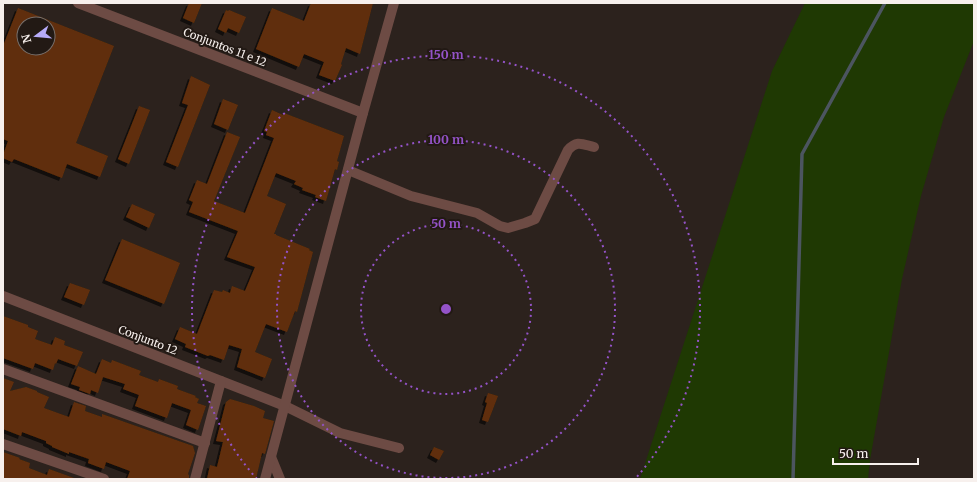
<svg xmlns="http://www.w3.org/2000/svg" width="977" height="482" font-family="Merriweather,serif">
<style>
.green{fill:#1f3903}
.lines{fill:none;stroke-linecap:round;stroke-linejoin:round}
.stream{stroke:#4c5560;stroke-width:3.5}
.building{fill:#612f09;fill-rule:evenodd;filter:url(#shadow)}
.street{stroke:#6d4b44;stroke-width:10}
.ring{fill:none;stroke:#9453c8;stroke-width:2;stroke-dasharray:2 4}
.labels{text-anchor:middle;stroke-width:4;stroke-linejoin:round;paint-order:stroke}
.street-label{font-size:11px;fill:#f7f0ed;stroke:#221914}
.centre{fill:#9453c8;stroke:#221914;stroke-width:2}
.ring-label{font-size:12px;text-anchor:middle;font-weight:bold;fill:#9453c8;stroke:#221914;stroke-width:4;stroke-linejoin:round;paint-order:stroke}
</style>
<defs>
<filter id="shadow"><feDropShadow dx="-3" dy="3" stdDeviation="0" flood-color="#0009"/></filter>
</defs>
<rect width="100%" height="100%" fill="#2c221d"/>
<polygon class="green" points="805,3 974,3 974,41 944,117 921,196 902,279 870,460 868,479 640,479 772,71"/>
<g class="lines">
<polyline class="stream" points="793,479 802,154 885,3"/>
</g>
<g class="building">
<polygon points="189,3 202,3 194,23 183,18"/>
<polygon points="311,3 373,3 360,54 346,48 341,64 342,65 335,81 319,75 324,62 304,54 299,67 256,49 272,8 304,21"/>
<path d="M18,8L114,46L76,143L108,156L100,177L67,164L62,178L14,159L12,162L3,158V155L8,141L3,139V46ZM24,24H48V48H24Z"/>
<polygon points="226,10 228,11 229,10 246,17 239,33 228,28 226,33 218,29"/>
<polygon points="191,76 210,85 178,167 166,162 188,105 182,103"/>
<polygon points="223,99 238,105 228,130 214,124"/>
<polygon points="139,106 150,110 129,164 118,159"/>
<polygon points="272,110 283,115 284,113 344,136 337,161 339,162 337,170 335,169 326,201 315,197 316,195 302,190 303,188 294,184 296,181 276,173 267,196 286,204 274,234 276,234 276,235 310,249 309,250 313,252 297,312 295,311 287,332 266,324 255,352 272,359 265,378 237,367 242,349 229,345 224,360 210,355 208,356 185,347 186,344 175,339 180,327 197,334 214,290 222,292 223,290 230,293 232,286 245,291 255,267 227,257 238,231 189,212 193,202 189,200 197,180 207,184 227,132 240,137 214,201 245,213 274,138 266,135 267,132 264,131"/>
<polygon points="132,204 155,214 149,228 126,217"/>
<polygon points="122,239 180,263 164,304 105,280"/>
<polygon points="70,283 90,290 84,305 64,297"/>
<polygon points="3,316 28,325 28,327 38,331 35,339 52,345 55,337 65,341 64,345 83,352 77,366 58,359 56,364 55,363 53,370 35,363 33,369 3,358"/>
<polygon points="102,359 111,363 112,360 141,371 139,375 158,382 159,379 178,386 177,389 196,396 195,397 199,399 197,403 206,406 198,430 186,425 191,410 172,403 167,418 135,406 139,395 123,389 125,384 103,377 98,393 91,390 90,394 79,390 80,387 71,384 78,366 96,374"/>
<polygon points="3,378 14,382 10,391 26,387 37,391 37,392 49,397 44,408 69,417 74,402 86,406 85,411 102,417 102,414 193,446 195,453 188,474 189,475 189,479 127,479 130,471 106,462 104,469 88,463 89,459 69,452 69,454 57,449 52,447 52,446 46,443 46,441 22,432 21,436 3,429"/>
<polygon points="488,393 498,396 488,422 482,420 487,403 485,402"/>
<polygon points="230,399 254,406 265,411 263,418 274,421 265,454 262,453 256,479 207,479 210,465 217,467 223,442 216,441 226,402"/>
<polygon points="434,447 444,451 439,460 430,455"/>
<polygon points="3,452 20,458 19,459 30,463 29,468 47,475 49,469 74,478 74,479 3,479"/>
</g>
<g class="lines">
<g class="street">
<polyline points="78,3 363,113"/>
<path d="M348,170L411,196L477,213L500,226L508,228L525,223L535,219L568,150C577,140 582,144 594,147"/>
<polyline points="3,296 285,406 340,433 399,448"/>
<polyline points="3,369 205,443"/>
<polyline points="3,444 104,479"/>
<polyline points="271,457 280,479"/>
<polyline points="195,479 221,381"/>
<polyline points="265,479 363,113 394,3"/>
</g>
</g>
<g class="ring">
<circle cx="446" cy="309" r="85"/>
<circle cx="446" cy="309" r="169"/>
<path d="M257 479A254 254 0 1 1 635 479"/>
</g>
<g class="labels">
<g class="street-label">
<text transform="translate(225 47) rotate(21)" y="4">Conjuntos 11 e 12</text>
<text transform="translate(148 340) rotate(21)" y="4">Conjunto 12</text>
</g>
</g>
<circle cx="446" cy="309" r="6" class="centre"/>
<g class="ring-label">
<text x="446" y="59">150 m</text>
<text x="446" y="144">100 m</text>
<text x="446" y="228">50 m</text>
</g>
<rect width="977" height="482" fill="none" stroke="#f7f0ed" stroke-width="8"/>
<g transform="translate(36 36) rotate(254)"><circle r="19" fill="#221914" stroke="#776f6b"/>
<path d="M0-3L7 15L0 10L-7 15Z" fill="#b7abf8"/>
<text y="-6" font-size="11" font-weight="bold" text-anchor="middle" fill="#f7f0ed">N</text>
</g>
<path d="M833 458v6h85v-6" fill="none" stroke="#f7f0ed" stroke-width="2"/>
<text x="839" y="458" font-size="12" fill="#f7f0ed" stroke="#221914" stroke-width="3" paint-order="stroke">50 m</text>
</svg>
